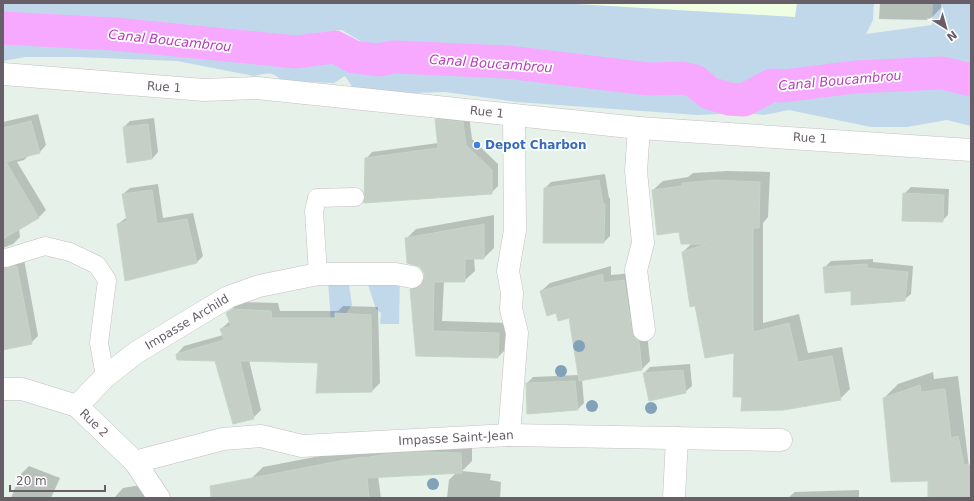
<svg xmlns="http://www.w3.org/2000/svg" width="974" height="501" font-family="'DejaVu Sans',sans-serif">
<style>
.medical{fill:#effee3}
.green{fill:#c1d8ea}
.shadow{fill:#0003}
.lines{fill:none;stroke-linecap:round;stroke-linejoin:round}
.canal{stroke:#f6a9ff;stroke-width:33}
.building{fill:#c5cfc6;stroke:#c4d7c7}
.lane-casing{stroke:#c6bec5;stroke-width:19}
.street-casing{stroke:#c6bec5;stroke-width:23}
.lane{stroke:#fff;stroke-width:18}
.street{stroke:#fff;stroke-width:22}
.tree{fill:#82a2ba}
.shop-dot{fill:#3f7fe0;stroke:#fff;stroke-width:1.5}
.labels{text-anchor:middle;stroke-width:3.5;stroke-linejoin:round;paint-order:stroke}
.street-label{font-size:12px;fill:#685e68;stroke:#fff}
.shop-label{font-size:12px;font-weight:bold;fill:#366cbe;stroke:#fff;text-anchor:start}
.water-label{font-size:13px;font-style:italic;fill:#b83bbb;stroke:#fff}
</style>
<rect width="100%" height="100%" fill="#e6f1e9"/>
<polygon class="medical" points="559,3 797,3 796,17"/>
<g class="green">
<polygon points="3,3 559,3 795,17 797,3 874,3 873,20 866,34 932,25 933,3 971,3 971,77 940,69 758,80 741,88 719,86 696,74 654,66 584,65 452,51 419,52 362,42 342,30 322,32 283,43 220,36 3,17"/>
<path d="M53,35L191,47L228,54L313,58L334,54L381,67L424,64L513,71L554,75L598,86L690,87L705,97L717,103L732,105H743L757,100L772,92H786L864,81L939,78L971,87V126L947,120L907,127H871L789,110L764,115L746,113L697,115L517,102L445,92L413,93L353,88L345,76L334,83L282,81C272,71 268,73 254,76L177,61L76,57H26L3,61V40L31,41Z"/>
<polygon points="400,276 399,324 380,324 381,313 376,309 367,282"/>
<polygon points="328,282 349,284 352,305 343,318 331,322"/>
</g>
<g class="shadow">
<polygon points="880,3 941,3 941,8 929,20 879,19"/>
<polygon points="442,113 469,116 472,139 498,164 498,186 491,193 366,159 372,152 438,143 436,120"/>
<polygon points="38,114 46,145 39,153 29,155 24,160 17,162 46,210 39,217 19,228 20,237 13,244 3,248 3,122"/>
<polygon points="154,118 158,152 152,159 124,127 130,121"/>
<polygon points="727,171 770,172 768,217 763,223 763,323 799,314 808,353 842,347 850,389 840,399 735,351 696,305 683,252 692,243 680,231 653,190 663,181 688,177 693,173"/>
<polygon points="605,174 609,198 610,198 610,236 604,242 545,188 551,182"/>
<polygon points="158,184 163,218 193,213 203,256 197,262 126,280 118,224 127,217 123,194 130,188"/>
<polygon points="911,187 949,189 948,215 942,221 904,194"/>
<polygon points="494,215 494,248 484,258 474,258 475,271 464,281 444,281 442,321 509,323 508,347 498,357 417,355 411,290 421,279 425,279 425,273 406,239 416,229"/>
<polygon points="3,250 24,259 38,336 31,343 3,349"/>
<polygon points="873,259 873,262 913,266 911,294 904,300 852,290 824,268 831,261"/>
<polygon points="611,266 611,275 632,273 647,333 650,361 642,369 582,379 584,403 578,409 527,383 533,377 579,375 570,316 556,312 541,291 550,283"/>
<polygon points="240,302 278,303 280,311 338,311 343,306 378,307 380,383 372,391 317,392 319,362 249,360 261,410 253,418 216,360 177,354 184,346 223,335 221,329 230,321 227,313"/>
<polygon points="690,364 692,386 685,392 644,373 650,367"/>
<polygon points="933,372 934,379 958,376 971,484 971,498 929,498 929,480 884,398 898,384"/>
<polygon points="472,442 472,461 462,471 491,474 490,480 501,482 500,498 447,498 449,480 457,472 378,476 381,498 262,498 252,478 263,467 356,449"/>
<polygon points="29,466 60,478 51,498 11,498 21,474"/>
<polygon points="147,484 156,498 114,498 123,488"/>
<polygon points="859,490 859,498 788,498 795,492"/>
</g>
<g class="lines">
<polyline class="canal" points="3,28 114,34 296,52 335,47 354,57 378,60 394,57 507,62 648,79 682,78 695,81 709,93 729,99 744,100 772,85 783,86 855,77 942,73 971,80"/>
</g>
<g class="building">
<polygon points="435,119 463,122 466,145 492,170 492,194 364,203 365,158 438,148"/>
<polygon points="31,121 40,153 6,162 39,218 3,239 3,128"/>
<polygon points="148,124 152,159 127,163 123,127"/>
<polygon points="599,180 603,204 605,204 604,243 543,243 544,188"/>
<polygon points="716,180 760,182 759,228 753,228 753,332 789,323 798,362 832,356 841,400 784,410 741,411 742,397 733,397 734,353 705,358 695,306 690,307 682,252 706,244 681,244 679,232 657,235 652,190 682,186 682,183"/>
<polygon points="152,190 157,224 187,219 197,263 125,281 117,224 127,221 122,194"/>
<polygon points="903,193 944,195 943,222 902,221"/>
<polygon points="484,224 484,259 465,259 465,282 434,282 433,331 499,333 498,358 416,356 410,289 416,289 421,285 424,280 424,273 420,267 407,263 405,238"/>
<polygon points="867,264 867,268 908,272 905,301 851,305 851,291 825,293 823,267"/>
<polygon points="17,266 32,344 3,350 3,268"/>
<polygon points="603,274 603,283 624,280 632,332 634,337 639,341 642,370 579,381 569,318 558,321 556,313 547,316 540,291"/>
<polygon points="232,309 271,311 272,318 335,318 335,313 371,315 372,392 316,393 318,363 240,361 254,419 233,424 215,361 177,360 176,354 224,340 220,329 231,326 226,313"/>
<polygon points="683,370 686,393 649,401 643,373"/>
<polygon points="575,381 578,410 527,414 526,383"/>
<polygon points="920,385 921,392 945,389 951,438 958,436 964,465 971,465 971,498 928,498 928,481 891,482 883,398"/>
<polygon points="420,452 461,453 462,473 367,478 369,498 211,498 210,486 345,460 364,457 364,458 386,454"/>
</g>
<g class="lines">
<defs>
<g id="lane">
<polyline points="6,258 45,246 70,252 97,265 107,280 99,343 105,377"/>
<polyline points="318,274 314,211 317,198 355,197"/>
</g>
<g id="street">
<polyline points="3,74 204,90 257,88 639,128 971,150"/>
<polyline points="639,128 636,171 643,243 636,270 644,330"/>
<polyline points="3,389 22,389 77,406 135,462 159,498"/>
<polyline points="77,406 105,377 137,352 228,297 259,286 318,274 396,274 412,277"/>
<polyline points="509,435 517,333 511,309 512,293 508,271 515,230 514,115"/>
<polyline points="135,462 223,439 261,436 302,446 509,435 781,440"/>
<polyline points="674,498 677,438"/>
</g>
</defs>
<use href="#lane" class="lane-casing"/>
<use href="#street" class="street-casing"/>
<use href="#lane" class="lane"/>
<use href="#street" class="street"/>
</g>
<g class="tree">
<circle cx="579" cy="346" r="6"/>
<circle cx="561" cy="371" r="6"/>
<circle cx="592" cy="406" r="6"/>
<circle cx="651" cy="408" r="6"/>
<circle cx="433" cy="484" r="6"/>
</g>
<circle class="shop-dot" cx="477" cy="145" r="4"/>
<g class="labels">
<g class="street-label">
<text transform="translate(164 87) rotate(4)" y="4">Rue 1</text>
<text transform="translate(487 112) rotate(6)" y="4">Rue 1</text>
<text transform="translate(810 138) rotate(3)" y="4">Rue 1</text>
<text transform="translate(187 322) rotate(-31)" y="4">Impasse Archild</text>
<text transform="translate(94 423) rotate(44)" y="4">Rue 2</text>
<text transform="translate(456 438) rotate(-3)" y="4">Impasse Saint-Jean</text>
</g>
<g class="shop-label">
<text x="485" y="149">Depot Charbon</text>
</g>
<g class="water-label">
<text transform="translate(170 40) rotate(6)" y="5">Canal Boucambrou</text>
<text transform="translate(491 63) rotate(4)" y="5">Canal Boucambrou</text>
<text transform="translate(840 80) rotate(-5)" y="5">Canal Boucambrou</text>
</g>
</g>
<rect width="974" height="501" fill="none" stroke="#685e68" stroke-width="8"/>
<g transform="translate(946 28) rotate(143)" stroke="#ffffff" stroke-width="3" paint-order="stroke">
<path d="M0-3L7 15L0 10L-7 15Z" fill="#685e68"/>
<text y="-6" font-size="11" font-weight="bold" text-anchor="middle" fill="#685e68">N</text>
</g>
<path d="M10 485v6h95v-6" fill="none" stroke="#685e68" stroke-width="2"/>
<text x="16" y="485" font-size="12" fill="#685e68" stroke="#ffffff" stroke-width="3" paint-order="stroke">20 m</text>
</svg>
